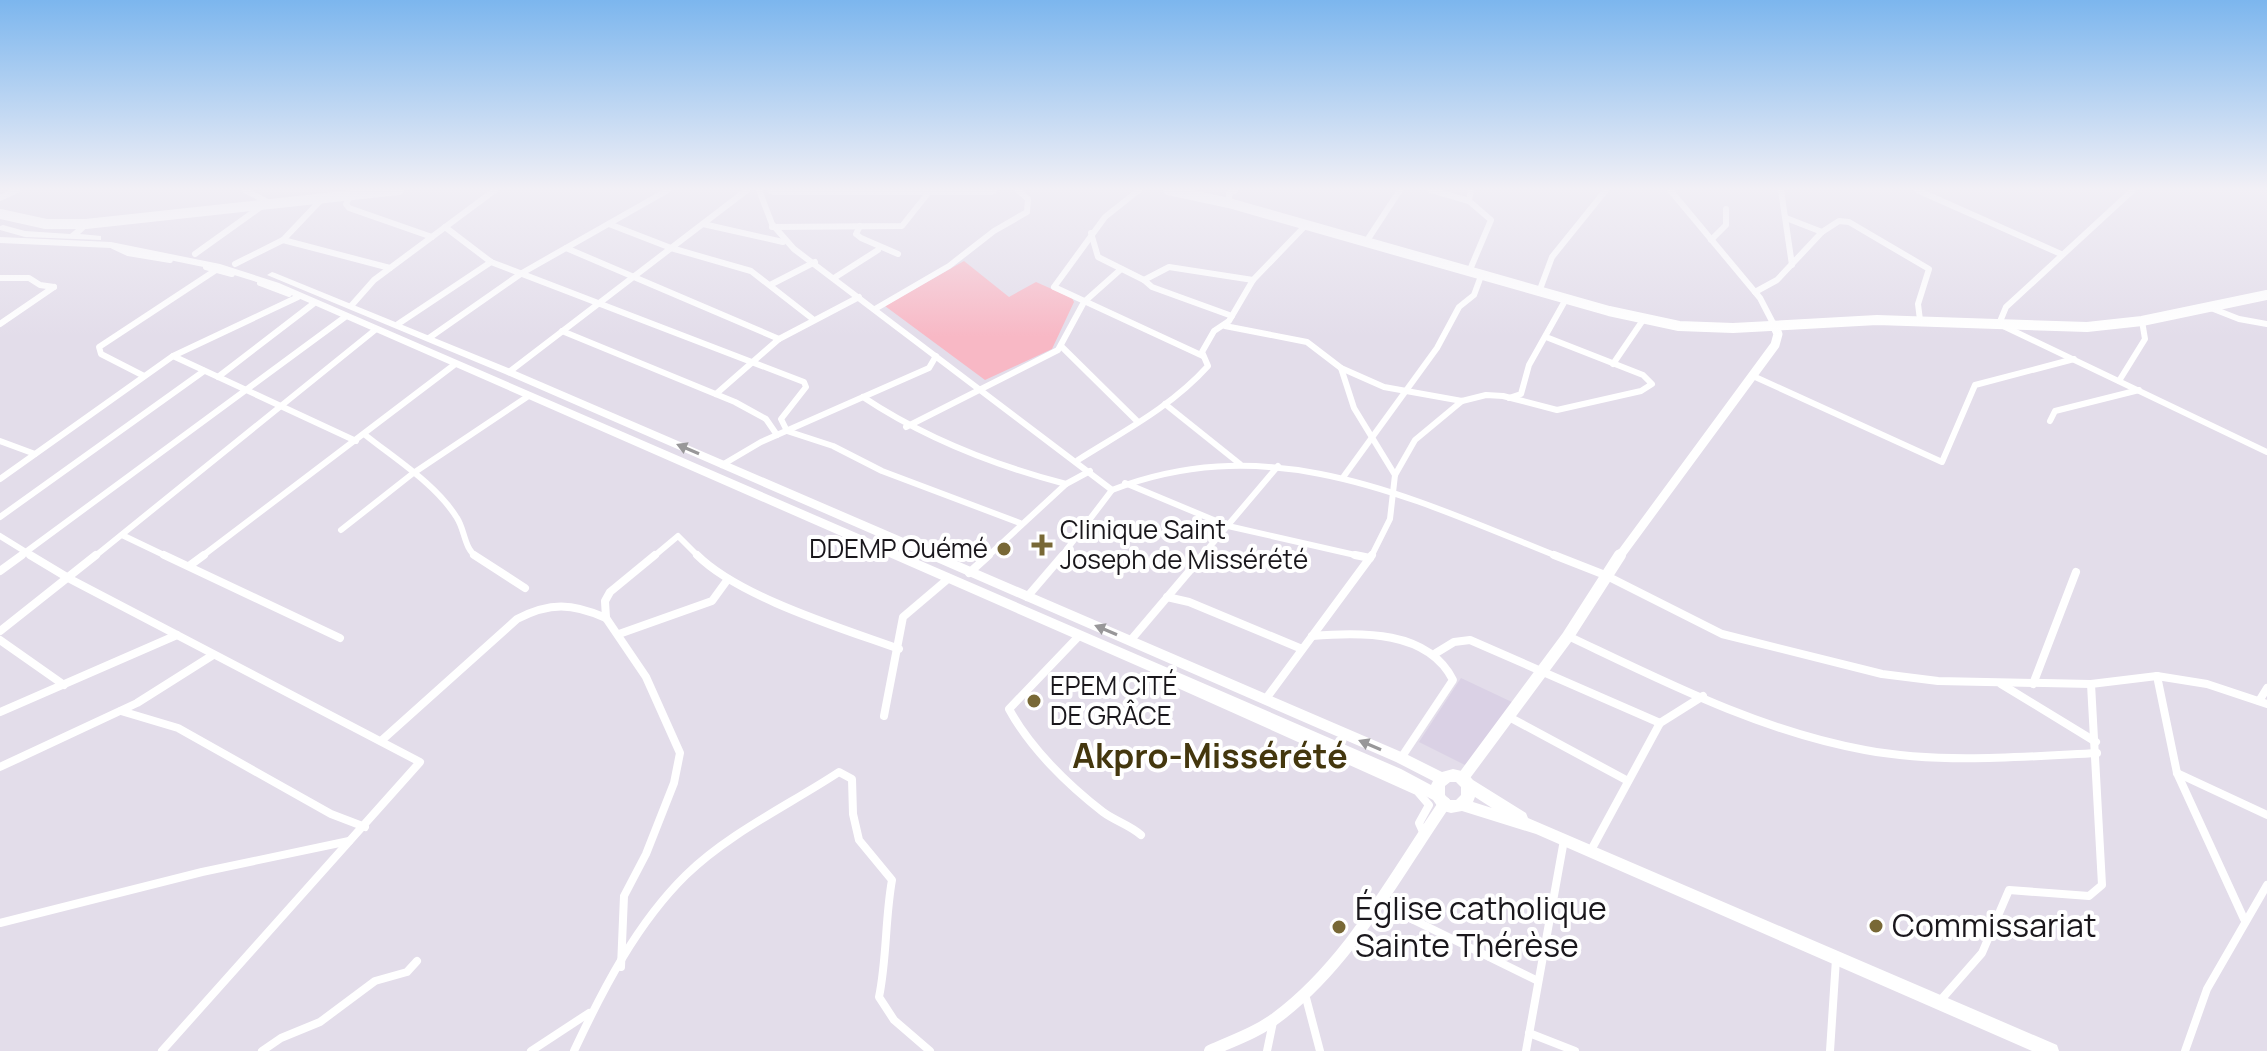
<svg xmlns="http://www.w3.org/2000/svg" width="2267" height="1051" font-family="Manrope,sans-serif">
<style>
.built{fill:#dad1e5}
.green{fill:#f8b8c5}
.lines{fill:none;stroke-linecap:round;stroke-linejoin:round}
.minor-far1{stroke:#fff;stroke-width:6}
.minor{stroke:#fff;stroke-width:8}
.secondary-far1{stroke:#fff;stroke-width:9}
.secondary{stroke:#fff;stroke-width:12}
.primary{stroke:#fff;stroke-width:10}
.trunk{fill:#fff;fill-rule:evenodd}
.oneway{fill:#989799}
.poi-dot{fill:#786836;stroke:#fff;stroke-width:3}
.labels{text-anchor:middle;stroke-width:8;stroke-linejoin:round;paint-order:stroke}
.poi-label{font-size:26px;fill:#1a171c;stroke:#fff;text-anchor:start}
.near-poi-label{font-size:32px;fill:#1a171c;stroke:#fff;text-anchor:start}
.district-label{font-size:34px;font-weight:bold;fill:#44370e;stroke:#fff}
</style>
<rect width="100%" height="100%" fill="#e3ddea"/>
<polygon class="built" points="1461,678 1514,703 1467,766 1419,742"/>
<polygon class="green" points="964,261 1009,297 1036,282 1072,298 1074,302 1052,349 985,380 885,306"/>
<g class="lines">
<g class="minor-far1">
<polyline points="245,190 271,204"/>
<polyline points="759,190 772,224 794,249 1112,490 1061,557"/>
<polyline points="1139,190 1105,217 1054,287 1203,356"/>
<polyline points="1431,190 1469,201"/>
<polyline points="1670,190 1760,298 1774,325"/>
<polyline points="1781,190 1792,265"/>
<polyline points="1917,190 2061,254"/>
<polyline points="2133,190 2006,307 1999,324 2267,452"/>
<polyline points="350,196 346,204 349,208 432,237"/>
<polyline points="0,198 17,190"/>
<polyline points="1229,203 1229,194 1235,190"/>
<polyline points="1786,218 1822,232 1839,221 1849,222 1929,269 1918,304 1920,320"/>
<polyline points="609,224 671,248 751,271 814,320"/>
<polyline points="703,224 783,242"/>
<polyline points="860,226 856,234 861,238 898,254"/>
<polyline points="445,227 491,262 804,382 806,387 781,419 787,431 833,446 882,471 1020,523"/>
<polyline points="772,227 902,226 929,192"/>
<polyline points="1091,233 1098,257 1144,280 1169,267 1253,280"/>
<polyline points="283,240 390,268"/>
<polyline points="1711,240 1726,225 1726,209"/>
<polyline points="1366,242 1400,190"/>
<polyline points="113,246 128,253 170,260"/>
<polyline points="566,248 779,339"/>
<polyline points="195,254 262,206"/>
<polyline points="235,264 283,240 321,200"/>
<polyline points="206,267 232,274"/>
<polyline points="1469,272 1491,220 1469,201 1471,190"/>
<polyline points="0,278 29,278 40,285 54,287"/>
<polyline points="834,278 878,250"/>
<polyline points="1144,280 1152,287 1232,316"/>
<polyline points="260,283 289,294"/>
<polyline points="770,285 815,262"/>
<polyline points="1539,292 1552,257 1606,190"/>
<polyline points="1755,292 1777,280 1822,232"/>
<polyline points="351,306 374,280 495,190"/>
<polyline points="2211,308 2239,319 2267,324"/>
<polyline points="875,309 949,266 994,231 1027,212 1028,199 1018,190"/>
<polyline points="0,324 54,287"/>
<polyline points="398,324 491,262"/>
<polyline points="1225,326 1307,342 1341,368 1384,387 1462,401 1486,395 1503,396 1557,410 1641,391 1652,384 1643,375 1546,337"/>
<polyline points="562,331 735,402 766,419 777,435"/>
<polyline points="429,338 522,273 668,190"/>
<polyline points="1062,347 1138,422"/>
<polyline points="173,356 356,441"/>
<polyline points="1613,364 1643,320"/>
<polyline points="1341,368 1354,408 1395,475"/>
<polyline points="509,372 747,190"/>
<polyline points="144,376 101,354 99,347 216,270"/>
<polyline points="1753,376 1942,462 1975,385 2074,359"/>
<polyline points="218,377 313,304"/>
<polyline points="2119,381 2145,339 2142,321"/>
<polyline points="716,394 779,339 859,297"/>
<path d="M863,397C926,439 993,465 1066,484"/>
<polyline points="1509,398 1521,394 1529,365 1566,299"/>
<polyline points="1165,404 1240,464"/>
<polyline points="2050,421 2055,411 2139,390"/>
<polyline points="906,427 1058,350 1084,302 1120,270"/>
<path d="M364,434C395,459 436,484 457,518C465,530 464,549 477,557"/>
<polyline points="0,441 35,454"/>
<path d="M1078,460C1124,431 1171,407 1208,366L1202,352L1214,331L1229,321L1253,280L1306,225"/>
<polyline points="722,465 761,442 929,368 936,356"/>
<polyline points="1344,476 1437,348 1459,307 1474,295 1481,276"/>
<polyline points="0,479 173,356 298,297"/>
<polyline points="1125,483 1228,526 1364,557"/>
<path d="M1112,490C1272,428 1411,498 1559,557"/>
<polyline points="0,517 204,371"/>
<polyline points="341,530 412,474 527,397"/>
<polyline points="122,535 168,557"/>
<polyline points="0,536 34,557"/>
<polyline points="19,557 345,317"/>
<polyline points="94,557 375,330"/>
<polyline points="201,557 454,365"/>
<polyline points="653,557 678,536 699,557"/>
<polyline points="987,557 1066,484 1090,471"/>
<polyline points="1201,557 1278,466"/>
<polyline points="1371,557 1390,519 1395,475 1415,440 1462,401"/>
</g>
<g class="minor">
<polyline points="30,555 70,579 420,762 162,1051"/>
<polyline points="164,555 340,638"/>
<polyline points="474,555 525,588"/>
<path d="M697,555C739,597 841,628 899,649"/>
<polyline points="1355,555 1370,558"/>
<polyline points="1554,555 1605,575 1722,634 1882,674 1938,681 2091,684 2157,676 2207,684 2267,704"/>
<polyline points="189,566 204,555"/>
<polyline points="0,571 22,555"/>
<polyline points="969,573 989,555"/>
<polyline points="1027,597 1063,555"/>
<polyline points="1167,597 1189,602 1302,649"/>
<polyline points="0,631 96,555"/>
<polyline points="619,634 712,601 728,579"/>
<path d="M1312,636C1361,632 1428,630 1453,680L1401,758"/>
<path d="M1568,636C1663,681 1760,731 1865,750C1941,764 2020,757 2097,753"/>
<path d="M1077,638L1009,709C1030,748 1068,785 1103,812C1115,821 1130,825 1141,835"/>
<polyline points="0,640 64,685"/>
<polyline points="1130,641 1203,555"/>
<polyline points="1436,653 1454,642 1470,640 1660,723"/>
<polyline points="1154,673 1417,791 1429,805 1419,823 1424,834"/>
<polyline points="2157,676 2177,773 2244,919"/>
<polyline points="2001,684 2096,742"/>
<polyline points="2033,684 2076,572"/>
<polyline points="1265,700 1372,555"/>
<polyline points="2259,701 2267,688"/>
<polyline points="121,711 178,728 331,814 365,827"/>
<polyline points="0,712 177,635"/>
<polyline points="884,716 903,617 949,578"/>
<polyline points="1509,717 1628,781"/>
<path d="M381,741L517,619C550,602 572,603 606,618"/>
<polyline points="0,767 137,703 213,655"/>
<polyline points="2177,773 2267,815"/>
<polyline points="1590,852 1660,723 1703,696"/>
<polyline points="1379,903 1538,981"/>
<polyline points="0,923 202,872 349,841"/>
<polyline points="621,967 624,896 646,854 674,783 680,753 646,677 606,618 605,601 610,592 655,555"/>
<polyline points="1305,994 1320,1051"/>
<polyline points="1939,1002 1982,953 2009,890 2089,896 2102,885 2091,684"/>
<polyline points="1529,1033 1575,1051"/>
<polyline points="262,1051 281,1038 320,1022 375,981 407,972 417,961"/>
<polyline points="531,1051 589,1013"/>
<path d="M574,1051C603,989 637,923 686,875C729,833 789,805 839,772L852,779L853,814L859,840L892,880C885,919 887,958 879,997L894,1020L930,1051"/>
<polyline points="1267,1051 1273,1022"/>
<polyline points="1526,1051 1564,840"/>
<polyline points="1830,1051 1836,959"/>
<polyline points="2185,1051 2207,989 2267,885"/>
</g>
<polyline class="secondary-far1" points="1619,557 1775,345 1778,334 1774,325"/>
<g class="secondary">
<polyline points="1462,779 1568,636 1620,555"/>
<path d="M1210,1051C1232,1041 1256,1033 1276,1018C1349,964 1394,877 1445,803"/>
</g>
<g class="primary">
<polyline points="773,190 992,190"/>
<polyline points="1168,190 1229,203 1609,311 1679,326 1733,328 1877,320 2087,327 2142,321 2267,295"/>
<polyline points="0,214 46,224 86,224 399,190"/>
</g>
<g class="trunk">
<polygon points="86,221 91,224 80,234 101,236 101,240 25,237 0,230 0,226 3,225 25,231 70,234"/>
<path d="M0,237L111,242L220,264L279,283L1401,769L1431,785L1433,781L1396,762L505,374L267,275L272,272L275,273L513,370L1406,754L1442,772L1453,769L1466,772L1473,780L1526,813L1528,818L2057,1045L2059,1051H2032L1536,834L1462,811L1451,813L1440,810L1433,800L1391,777L273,287L218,270L111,248L0,243ZM1450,782H1456L1461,787V795L1456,800H1450L1445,795V786ZM1475,797L1492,808L1473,802Z"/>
</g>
</g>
<defs><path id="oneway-solid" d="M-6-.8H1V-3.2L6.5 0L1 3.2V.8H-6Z" transform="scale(2)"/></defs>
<g class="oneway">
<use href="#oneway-solid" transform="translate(688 449) rotate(-157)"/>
<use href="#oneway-solid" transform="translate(1106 630) rotate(-157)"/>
<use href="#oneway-solid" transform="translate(1370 745) rotate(-157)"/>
</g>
<linearGradient id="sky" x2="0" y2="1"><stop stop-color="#7cb6ee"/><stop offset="0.56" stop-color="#f2f0f6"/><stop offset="1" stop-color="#f2f0f6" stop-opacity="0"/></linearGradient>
<rect width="2267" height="337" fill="url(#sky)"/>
<g class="poi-dot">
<path d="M1038 533h8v8h8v8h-8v8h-8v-8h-8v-8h8z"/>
<circle cx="1004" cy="549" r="8"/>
<circle cx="1034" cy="701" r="8"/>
<circle cx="1876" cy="926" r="8"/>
<circle cx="1339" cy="927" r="8"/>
</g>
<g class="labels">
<g class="poi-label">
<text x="1060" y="539">Clinique Saint<tspan x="1060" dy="30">Joseph de Missérété</tspan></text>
<text x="988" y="558" text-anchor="end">DDEMP Ouémé</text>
<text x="1050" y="695">EPEM CITÉ<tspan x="1050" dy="30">DE GRÂCE</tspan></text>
</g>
<g class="near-poi-label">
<text x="1355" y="920">Église catholique<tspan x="1355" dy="37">Sainte Thérèse</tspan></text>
<text x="1892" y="937">Commissariat</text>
</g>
<g class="district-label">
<text x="1210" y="768">Akpro-Missérété</text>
</g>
</g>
</svg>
